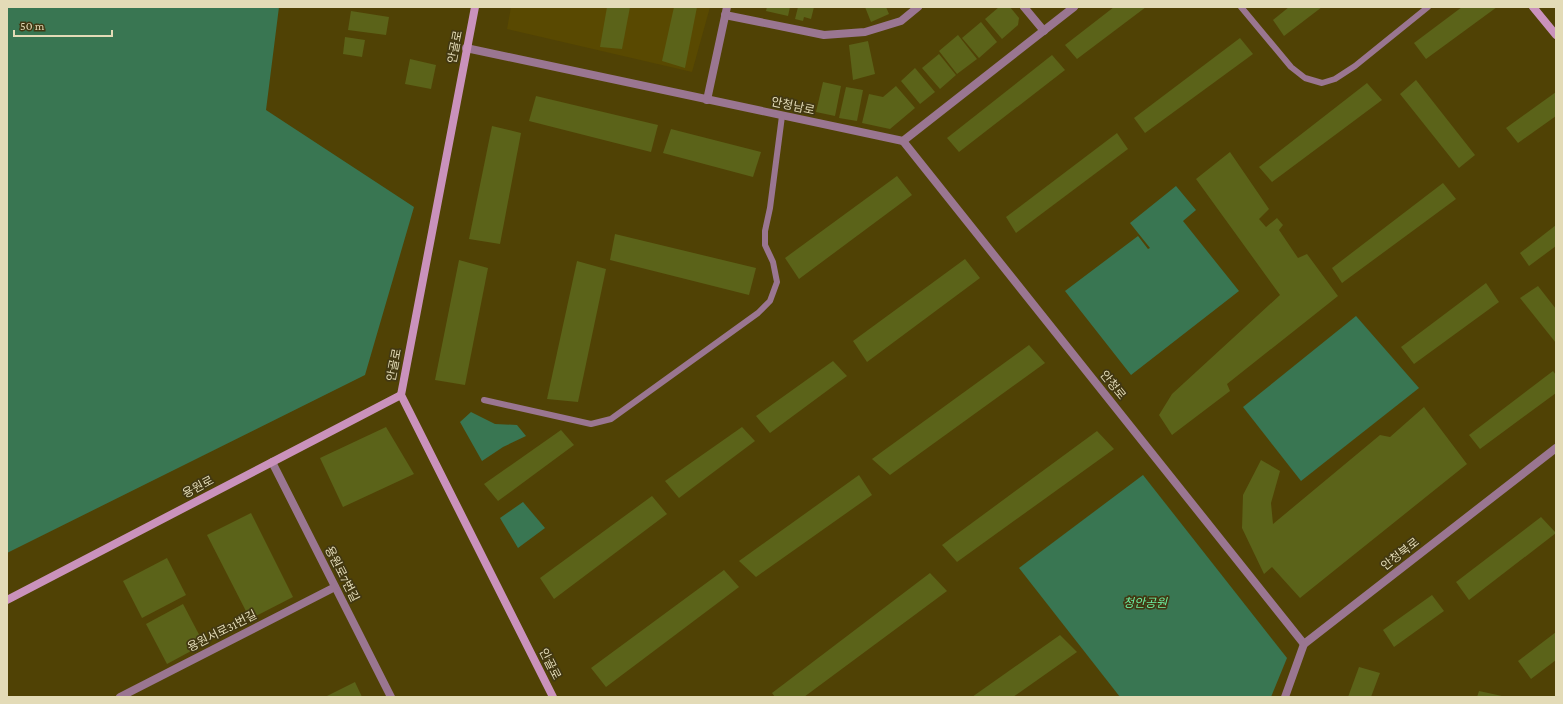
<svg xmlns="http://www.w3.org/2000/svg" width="1563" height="704" font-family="'Crimson Pro','Noto Sans KR',serif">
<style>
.built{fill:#594901}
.green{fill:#397652}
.building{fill:#5b6319}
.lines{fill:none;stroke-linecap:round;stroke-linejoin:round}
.lane{stroke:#9a7691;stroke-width:6}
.street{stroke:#9a7691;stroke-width:8}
.secondary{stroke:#ca92bc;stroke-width:8}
.labels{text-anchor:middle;stroke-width:3.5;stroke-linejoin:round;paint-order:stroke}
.street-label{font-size:12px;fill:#e3dbb7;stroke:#423812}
.park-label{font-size:12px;font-style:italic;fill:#6cf0a3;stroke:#423812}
</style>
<rect width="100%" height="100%" fill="#504205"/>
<polygon class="built" points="511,7 710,7 692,72 507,29"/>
<g class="green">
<polygon points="7,7 279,7 266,110 414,207 365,375 7,553"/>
<polygon points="1176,186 1196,210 1183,221 1239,291 1131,375 1065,291 1138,236 1148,249 1150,248 1130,223"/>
<polygon points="1356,316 1419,388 1301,481 1243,407"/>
<polygon points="471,412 495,424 517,425 526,436 503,447 482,461 460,422"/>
<polygon points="1143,475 1287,658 1271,697 1120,697 1019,568"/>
<polygon points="523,502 545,528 518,548 500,518"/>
</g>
<g class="building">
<polygon points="607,7 630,7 622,49 600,47"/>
<polygon points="674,7 697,7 685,68 662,61"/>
<polygon points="767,7 790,7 788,16 766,11"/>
<polygon points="798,7 814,7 811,19 804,17 803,21 795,19"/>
<polygon points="865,7 886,7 889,14 871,22"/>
<polygon points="999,7 1010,7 1019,18 1018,25 1002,39 985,19"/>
<polygon points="1114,7 1146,7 1077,59 1065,45"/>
<polygon points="1289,7 1322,7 1284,36 1273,20"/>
<polygon points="1462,7 1497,7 1426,59 1414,43"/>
<polygon points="351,11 389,17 386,35 348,30"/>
<polygon points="981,22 997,42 979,58 962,38"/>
<polygon points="958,35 977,59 957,74 939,51"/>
<polygon points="345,37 365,40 362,57 343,54"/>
<polygon points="1240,38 1253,54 1145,133 1134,118"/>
<polygon points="868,41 875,74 853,80 849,45"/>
<polygon points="939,54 956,75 940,89 922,68"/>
<polygon points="1052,55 1065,70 959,152 947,138"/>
<polygon points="410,59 436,65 431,89 405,84"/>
<polygon points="915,68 935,92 920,104 901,81"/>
<polygon points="1416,80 1475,155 1459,168 1400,94"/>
<polygon points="823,82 841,86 835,116 816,112"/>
<polygon points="1367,83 1382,100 1272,182 1259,167"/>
<polygon points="896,86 915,108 890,129 862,123 869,94 883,97"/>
<polygon points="846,87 863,90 857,121 839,118"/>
<polygon points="1556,92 1556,116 1518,143 1506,128"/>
<polygon points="536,96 658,125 651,152 529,121"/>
<polygon points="492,126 521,133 500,244 469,239"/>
<polygon points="671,129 761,152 753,177 663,153"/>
<polygon points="1117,133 1128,149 1016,233 1006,217"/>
<polygon points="1230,152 1269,209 1259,219 1266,227 1277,218 1283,225 1279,230 1298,258 1307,254 1338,296 1227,384 1230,391 1172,435 1159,415 1172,394 1280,295 1196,179"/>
<polygon points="897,176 912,195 799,279 785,258"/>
<polygon points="1443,183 1456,199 1342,283 1332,268"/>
<polygon points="1556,225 1556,246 1529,266 1520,253"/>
<polygon points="615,234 756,268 749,295 610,260"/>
<polygon points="965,259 980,278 867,362 853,341"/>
<polygon points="459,260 488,268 465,385 435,380"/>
<polygon points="577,261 606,269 578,402 547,399"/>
<polygon points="1486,283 1499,302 1414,364 1401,347"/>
<polygon points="1538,286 1556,309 1556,343 1520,298"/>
<polygon points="1029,345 1045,363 890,475 872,459"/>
<polygon points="833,361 847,376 770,433 756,416"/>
<polygon points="1553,371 1556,375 1556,393 1480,449 1469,435"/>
<polygon points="1424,407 1467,464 1300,598 1272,567 1264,574 1242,528 1243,495 1261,460 1280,471 1271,503 1273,524 1380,435 1390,437"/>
<polygon points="386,427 414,474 343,507 320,458"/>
<polygon points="742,427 755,441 679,498 665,481"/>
<polygon points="561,430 574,445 498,501 484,484"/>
<polygon points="1097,431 1114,449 957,562 942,545"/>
<polygon points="859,475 872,495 756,577 739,561"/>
<polygon points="652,496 667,514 554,599 540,578"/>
<polygon points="251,513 293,597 250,619 207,535"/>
<polygon points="1541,517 1556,533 1469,600 1456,582"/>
<polygon points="167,558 186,595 142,618 123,581"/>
<polygon points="724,570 739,587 606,687 591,668"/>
<polygon points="930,573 947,591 804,697 775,697 772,693"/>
<polygon points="1432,595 1444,611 1394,647 1383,630"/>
<polygon points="183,604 204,644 167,664 146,624"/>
<polygon points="1556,632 1556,660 1531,679 1518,661"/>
<polygon points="1060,635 1077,652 1013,697 972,697"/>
<polygon points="1359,667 1380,673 1371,697 1348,697"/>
<polygon points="355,682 362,697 325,697"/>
<polygon points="1479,691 1502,696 1502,697 1477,697"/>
</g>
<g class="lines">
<g class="lane">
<polyline points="1241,7 1291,67 1305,78 1322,83 1335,79 1355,66 1428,7"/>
<polyline points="484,400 591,424 611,419 758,313 770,301 777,282 773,262 765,245 765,231 770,208 782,116"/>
</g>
<g class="street">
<polyline points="1024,7 1044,31"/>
<polyline points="725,15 824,35 865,32 901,21 918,7"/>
<polyline points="466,48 903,141 1074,7"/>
<polyline points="707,100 727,7"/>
<polyline points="903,141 1304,644"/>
<polyline points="272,462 391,697"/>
<polyline points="120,697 335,587"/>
<polyline points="1285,697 1304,644 1556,448"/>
</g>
<g class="secondary">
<polyline points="475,7 401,395 553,697"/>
<polyline points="1533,7 1556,35"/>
<polyline points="7,600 401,395"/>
</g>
</g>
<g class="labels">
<g class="street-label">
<text transform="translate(455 47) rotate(-79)" y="4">안골로</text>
<text transform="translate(793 106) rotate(12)" y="4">안청남로</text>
<text transform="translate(394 365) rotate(-79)" y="4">안골로</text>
<text transform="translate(1113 385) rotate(51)" y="4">안청로</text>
<text transform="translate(198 487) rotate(-28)" y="4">용원로</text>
<text transform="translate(1400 554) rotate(-38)" y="4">안청북로</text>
<text transform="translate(342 574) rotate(63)" y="4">용원로7번길</text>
<text transform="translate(222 631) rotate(-27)" y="4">용원서로31번길</text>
<text transform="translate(550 664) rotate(63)" y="4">안골로</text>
</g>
<g class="park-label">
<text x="1145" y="607">청안공원</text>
</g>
</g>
<rect width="1563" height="704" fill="none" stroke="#e3dbb7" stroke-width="16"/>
<path d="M14 30v6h98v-6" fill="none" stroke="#e3dbb7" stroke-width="2"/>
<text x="20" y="30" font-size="12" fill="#e3dbb7" stroke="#423812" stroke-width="3" paint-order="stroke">50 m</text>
</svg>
